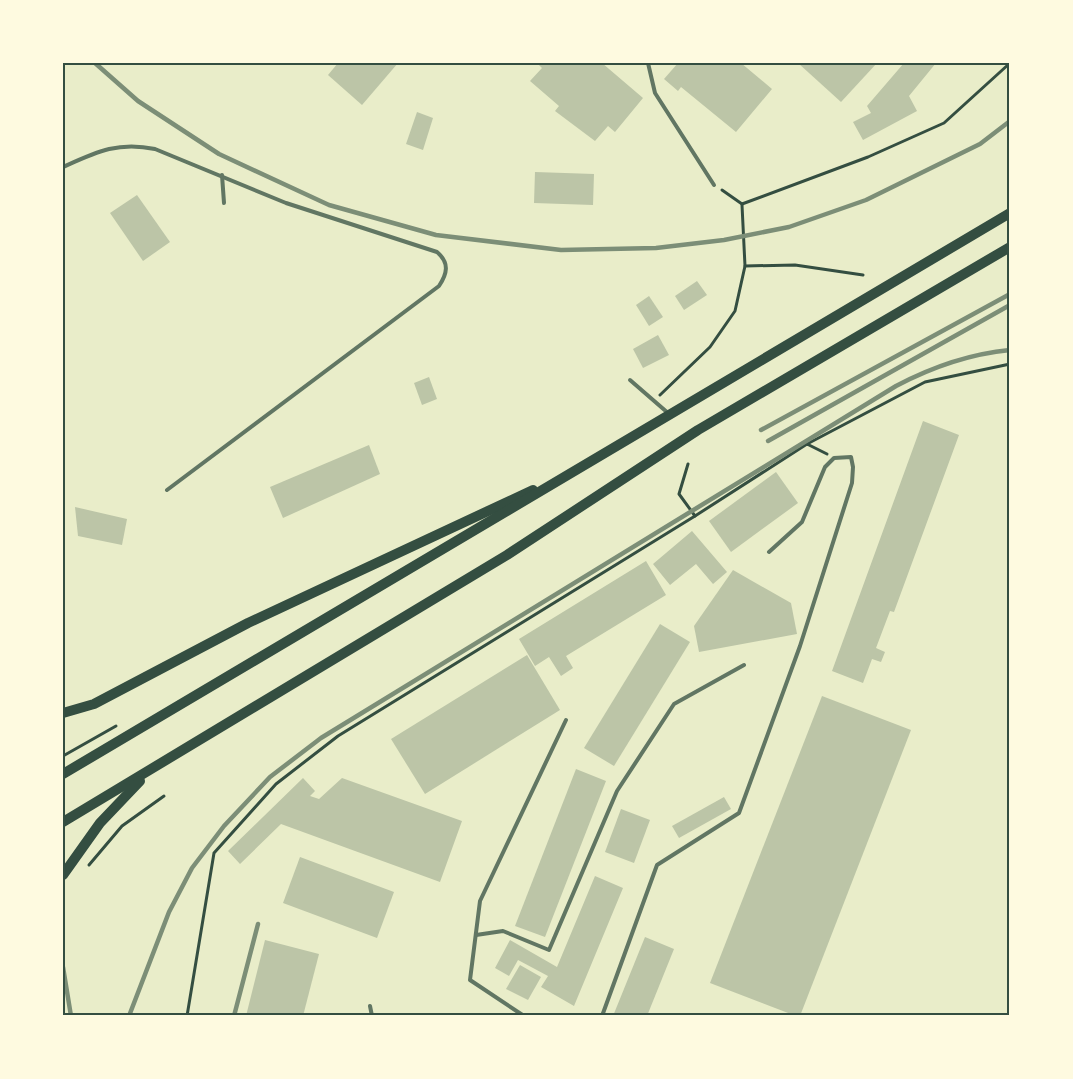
<svg xmlns="http://www.w3.org/2000/svg" width="1073" height="1079" font-family="'Nunito Sans',sans-serif">
<style>
.building{fill:#bcc5a7}
.lines{fill:none;stroke-linecap:round;stroke-linejoin:round}
.path{stroke:#344e41;stroke-width:3}
.service{stroke:#617663;stroke-width:4}
.primary{stroke:#344e41;stroke-width:10}
.rail{stroke:#7c8e77;stroke-width:4.5}
.neatline{fill:none;stroke:#344e41;stroke-width:2}
</style>
<rect width="100%" height="100%" fill="#e9edc9"/>
<g class="building">
<polygon points="338,63 398,63 362,105 328,75"/>
<polygon points="537,63 602,63 643,98 615,132 608,126 595,141 555,111 559,106 530,81 542,68"/>
<polygon points="678,63 741,63 772,89 736,132 681,87 678,91 664,79"/>
<polygon points="798,63 877,63 841,102"/>
<polygon points="904,63 936,63 909,96 917,111 863,140 853,122 871,113 867,106"/>
<polygon points="417,112 433,118 423,150 406,144"/>
<polygon points="535,172 594,174 593,205 534,203"/>
<polygon points="137,195 170,242 143,261 110,213"/>
<polygon points="697,281 707,295 684,310 675,296"/>
<polygon points="649,296 663,317 649,326 636,305"/>
<polygon points="658,335 669,355 643,368 633,349"/>
<polygon points="429,377 437,399 422,405 414,383"/>
<polygon points="923,421 959,435 894,612 890,611 876,648 885,652 881,662 872,659 863,683 832,671"/>
<polygon points="369,445 380,474 283,518 270,487"/>
<polygon points="776,472 798,503 731,552 709,521"/>
<polygon points="75,507 127,519 122,545 78,536"/>
<polygon points="692,531 727,572 713,584 696,564 670,585 653,564"/>
<polygon points="646,561 666,595 566,656 573,668 561,676 549,657 535,666 519,639"/>
<polygon points="733,570 791,603 797,634 699,652 694,626"/>
<polygon points="660,624 690,642 614,766 584,748"/>
<polygon points="527,655 560,710 425,794 391,739"/>
<polygon points="822,696 911,730 800,1016 796,1016 710,983"/>
<polygon points="576,769 606,781 545,937 515,926"/>
<polygon points="303,778 315,791 310,796 319,799 342,778 462,821 440,882 281,824 240,864 228,851"/>
<polygon points="724,797 731,809 679,838 672,826"/>
<polygon points="621,809 650,820 634,863 605,852"/>
<polygon points="300,857 394,892 377,938 283,903"/>
<polygon points="595,876 623,888 574,1006 541,987 548,976 518,960 509,976 495,968 510,940 557,967"/>
<polygon points="645,937 674,949 647,1016 613,1016"/>
<polygon points="265,940 319,954 303,1016 246,1016"/>
<polygon points="520,965 541,977 528,1000 506,989"/>
</g>
<g class="lines">
<g class="path">
<polyline points="722,190 742,204 868,157 944,123 1010,63"/>
<polyline points="745,266 795,265 863,275"/>
<polyline points="660,395 710,347 735,311 745,266 742,205"/>
<polyline points="807,444 827,454"/>
<polyline points="688,464 679,494 695,516"/>
<polyline points="63,756 116,726"/>
<polyline points="89,865 122,826 164,796"/>
<polyline points="187,1016 214,853 276,784 338,736 695,516 807,444 925,382 1010,364"/>
</g>
<g class="service">
<polyline points="648,63 655,93 714,185"/>
<path d="M63,167C96,152 118,141 155,149L286,203L437,252C450,263 447,274 439,286L167,490"/>
<polyline points="222,175 224,203"/>
<polyline points="630,380 668,413"/>
<polyline points="476,935 503,931 549,950 617,791 674,704 744,665"/>
<polyline points="370,1006 372,1016"/>
<polyline points="524,1016 470,980 480,901 566,720"/>
<polyline points="602,1016 657,865 739,813 800,646 852,483 853,467 851,457 834,458 825,467 802,522 769,552"/>
</g>
<g class="primary">
<polyline points="63,713 94,704 248,623 533,490"/>
<polyline points="63,774 1010,213"/>
<polyline points="63,822 507,555 698,430 1010,247"/>
<polyline points="63,875 100,823 140,781"/>
</g>
<g class="rail">
<polyline points="95,63 138,101 219,154 329,205 436,235 561,250 656,248 724,240 789,227 866,200 980,144 1010,121"/>
<polyline points="761,430 1010,294"/>
<polyline points="768,441 1010,305"/>
<polyline points="63,967 71,1016"/>
<path d="M129,1016L169,912L192,868L224,826L270,777L321,738L896,386C932,367 969,354 1010,350"/>
<polyline points="234,1016 258,924"/>
</g>
</g>
<rect width="1073" height="1079" fill="none" stroke="#fefae0" stroke-width="129"/>
<rect x="64" y="64" width="944" height="950" class="neatline"/>
</svg>
